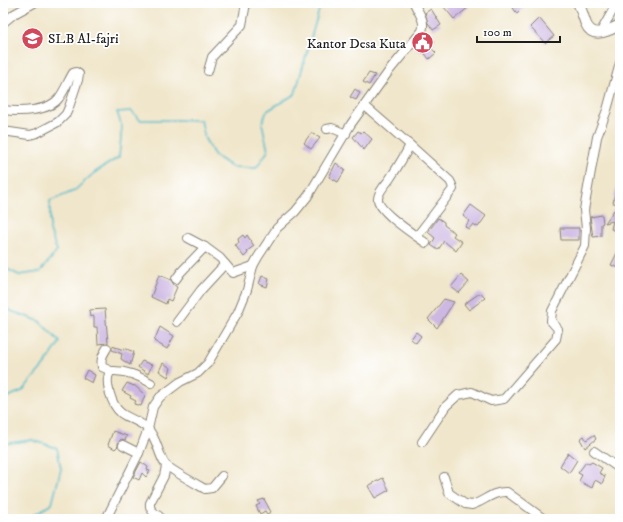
<svg xmlns="http://www.w3.org/2000/svg" width="623" height="522" font-family="'IM FELL DW Pica',serif">
<style>
.lines{fill:none;stroke-linecap:round;stroke-linejoin:round}
.stream{stroke:#4fbbcb;stroke-width:1.5}
.building{fill:#cdb7e3}
.minor-casing{stroke:#868174;stroke-width:10}
.major-casing{stroke:#868174;stroke-width:12}
.minor{stroke:#fff;stroke-width:8}
.major{stroke:#fff;stroke-width:10}
.labels{text-anchor:middle;stroke-width:3.5;stroke-linejoin:round;paint-order:stroke}
.poi-label{font-size:14px;fill:#1c1c1c;stroke:#fff;text-anchor:start}
</style>
<rect width="100%" height="100%" fill="#fff"/>
<filter id="ink" filterUnits="userSpaceOnUse"><feTurbulence type="fractalNoise" baseFrequency=".025" numOctaves="2"/><feDisplacementMap in="SourceGraphic" scale="8" xChannelSelector="R" yChannelSelector="G"/><feConvolveMatrix kernelMatrix="1 2 1 2 8 2 1 2 1" color-interpolation-filters="sRGB"/></filter>
<filter id="wash" filterUnits="userSpaceOnUse"><feTurbulence type="fractalNoise" baseFrequency=".012" numOctaves="4" result="noise"/><feDisplacementMap in="SourceGraphic" scale="16" xChannelSelector="R" yChannelSelector="G"/><feGaussianBlur stdDeviation="0.9" result="paint"/><feColorMatrix in="noise" values="0 0 0 0 0 0 0 0 0 0 0 0 0 0 0 0 0 1.4 0 .05"/><feComposite in="paint" operator="in"/></filter>
<g filter="url(#wash)">
<rect width="100%" height="100%" fill="#f0e6cb"/>
<g class="lines">
<g class="stream">
<polyline points="3,267 19,275 40,272 57,251 50,231 50,201 74,191 94,173 119,157 122,127 117,112 131,111 140,120 201,120 205,139 215,156 232,167 256,168 268,151 262,123 267,111 295,94 321,3"/>
<polyline points="3,304 11,311 39,321 60,342 46,363 22,391 3,399"/>
<polyline points="3,444 32,440 57,448 61,469 52,504 26,519"/>
</g>
</g>
<g id="blocks">
<g class="building">
<polygon points="447,3 466,3 469,7 454,19 443,6"/>
<polygon points="515,3 535,3 535,4 524,7 517,14 512,6"/>
<polygon points="431,9 441,25 433,30 428,23 425,13"/>
<polygon points="539,18 554,36 545,43 530,27"/>
<polygon points="429,34 435,42 429,46 436,53 429,59 423,51 420,52 416,46 423,39"/>
<polygon points="369,73 375,75 369,85 363,82"/>
<polygon points="355,89 360,93 356,100 350,97"/>
<polygon points="358,131 361,133 363,131 372,139 364,150 353,137"/>
<polygon points="311,133 320,138 311,149 304,143"/>
<polygon points="336,163 345,170 338,182 329,177"/>
<polygon points="618,182 620,182 620,204 613,203"/>
<polygon points="471,205 486,216 478,227 473,224 469,229 465,227 469,221 463,216"/>
<polygon points="614,210 618,213 617,215 620,217 620,221 616,231 611,229 613,221 605,223"/>
<polygon points="602,215 603,223 601,224 601,236 593,237 590,217"/>
<polygon points="438,218 444,222 444,225 455,233 453,236 462,242 456,251 444,241 438,250 431,245 435,238 428,232"/>
<polygon points="560,228 579,228 579,240 561,240"/>
<polygon points="243,235 245,238 247,235 254,246 247,251 248,253 244,257 235,245 239,243 238,239"/>
<polygon points="620,247 620,266 619,268 611,265"/>
<polygon points="159,275 171,280 174,285 177,287 171,301 167,299 166,304 151,297"/>
<polygon points="461,275 469,282 459,293 451,287"/>
<polygon points="262,276 269,279 267,287 259,284"/>
<polygon points="480,293 485,298 469,310 464,304"/>
<polygon points="444,299 454,302 437,328 428,319"/>
<polygon points="105,309 108,343 98,344 97,327 94,327 94,316 90,317 89,310"/>
<polygon points="160,327 174,336 167,349 154,341"/>
<polygon points="416,332 421,336 416,343 411,339"/>
<polygon points="112,346 124,350 124,348 134,352 130,365 121,359 122,354 112,350"/>
<polygon points="142,361 152,365 148,374 138,367"/>
<polygon points="163,363 171,368 168,377 159,371"/>
<polygon points="87,370 95,375 92,383 83,378"/>
<polygon points="127,383 134,386 134,385 145,395 141,406 134,404 136,401 130,398 131,396 122,391"/>
<polygon points="113,431 127,436 125,440 121,439 118,443 118,446 115,449 108,445"/>
<polygon points="594,435 596,439 585,448 580,439 584,436 586,440"/>
<polygon points="568,453 577,460 569,473 560,466"/>
<polygon points="141,462 148,467 147,470 150,471 146,477 142,473 139,480 133,477"/>
<polygon points="586,462 589,464 592,462 602,468 599,473 605,476 602,484 595,480 592,488 579,481 582,475 578,473"/>
<polygon points="383,478 389,490 375,498 368,486"/>
<polygon points="264,499 271,512 267,514 265,511 260,514 256,506 260,504 258,501"/>
</g>
</g>
</g>
<g filter="url(#ink)">
<use href="#blocks" fill-opacity="0" stroke="#868174" stroke-width="1"/>
<g class="lines">
<defs>
<g id="minor">
<polyline points="3,23 14,14 34,3"/>
<polyline points="600,33 617,3"/>
<polyline points="208,71 212,57 242,25 246,3"/>
<path d="M365,106L410,145C404,157 397,168 389,180C385,185 379,191 378,198C376,210 416,236 426,243"/>
<path d="M3,110C18,112 49,112 59,98C65,90 68,81 73,73L76,72L79,74L78,80L69,107L66,114L58,122L37,133L30,135L3,131"/>
<polyline points="327,129 332,128 346,134"/>
<polyline points="410,145 450,181 452,185 453,189 417,236"/>
<polyline points="188,238 205,247 220,258 233,273 253,266"/>
<polyline points="176,279 181,272 205,247"/>
<polyline points="177,322 201,290 225,264"/>
<path d="M107,348C103,355 100,359 102,367L111,371"/>
<path d="M151,383C138,376 126,370 111,371C103,380 112,406 121,413C129,419 140,421 148,429C157,438 158,454 165,464C169,469 198,485 205,489L212,488L222,476"/>
<polyline points="422,442 446,406 458,395 472,392 491,401 504,399 556,339 558,329 551,321 552,311 585,246 586,228 584,210 597,137 607,110 620,63"/>
<polyline points="123,445 139,453"/>
<polyline points="594,451 620,469"/>
<path d="M444,477L449,493L465,504L472,505C485,501 493,491 507,492L544,519"/>
<path d="M159,516C154,513 149,510 150,503L164,476L166,466"/>
<path d="M106,519L139,453L148,429L153,407L160,397L180,382L198,373L208,363L238,312L247,290L253,266L258,257L277,228L295,212L308,196L351,124L389,71L422,31C426,21 418,12 414,3"/>
</g>
<path id="major" d="M578,3C582,10 583,17 586,24C593,40 609,30 620,25"/>
</defs>
<use href="#minor" class="minor-casing"/>
<use href="#major" class="major-casing"/>
<use href="#minor" class="minor"/>
<use href="#major" class="major"/>
</g>
</g>
<defs>
<symbol id="school-disc" viewBox="-11 -11 22 22"><circle r="9.5" fill="#d1495b" stroke="#fff"/><path d="M0-5L7-2L0 1L-7-2ZM-4 1L0 2.5L4 1V4Q0 6-4 4Z" fill="#fff"/></symbol>
<symbol id="civic-disc" viewBox="-11 -11 22 22"><circle r="9.5" fill="#d1495b" stroke="#fff"/><path d="M-.6-6.5H3V-4.5H.6V-3L4-1V1h2V6H-6V1h2V-1L-.6-3ZM-1.2 2.5V6h2.4V2.5Z" fill="#fff"/></symbol>
</defs>
<g fill-rule="evenodd">
<use href="#school-disc" x="20" y="26" width="25" height="25"/>
<use href="#civic-disc" x="410" y="30" width="25" height="25"/>
</g>
<g class="labels">
<g class="poi-label">
<text x="48" y="43">SLB Al-fajri</text>
<text x="406" y="48" text-anchor="end">Kantor Desa Kuta</text>
</g>
</g>
<rect width="623" height="522" fill="none" stroke="#fff" stroke-width="16"/>
<path d="M477 36v6h83v-6" fill="none" stroke="#1c1c1c" stroke-width="2"/>
<text x="483" y="36" font-size="12" fill="#1c1c1c" stroke="#ffffff" stroke-width="3" paint-order="stroke">100 m</text>
</svg>
